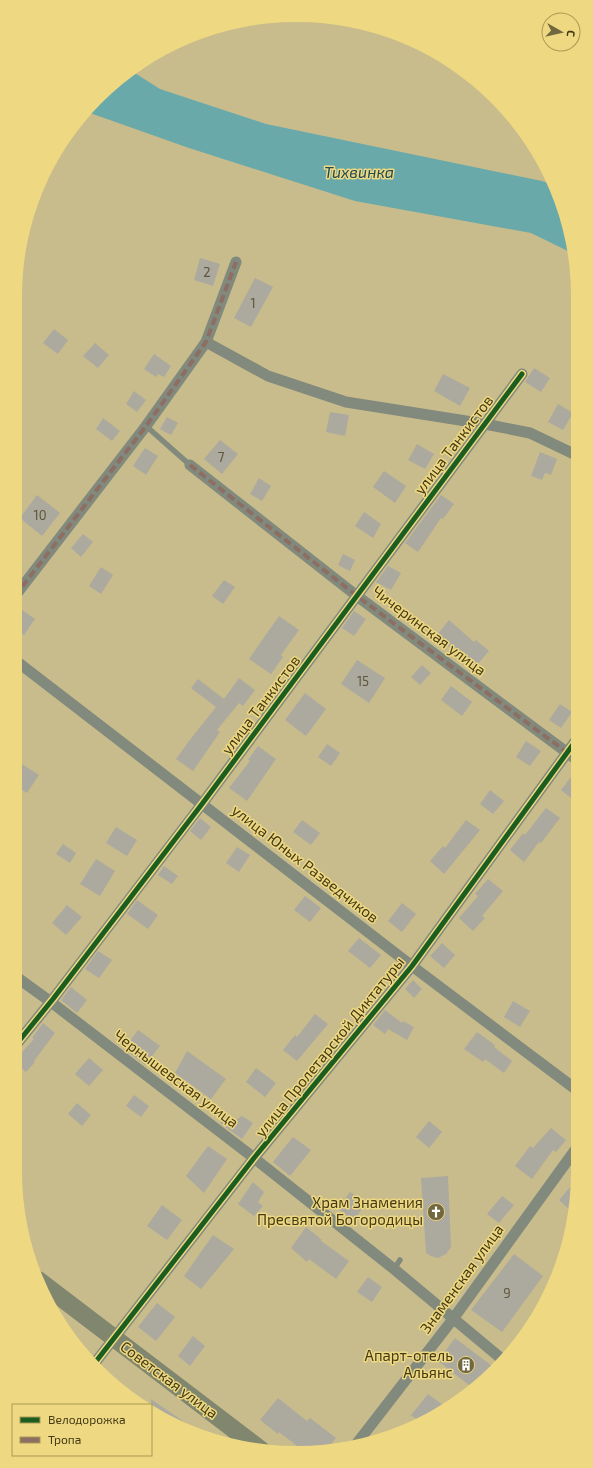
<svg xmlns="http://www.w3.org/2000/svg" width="593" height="1468" font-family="'Exo 2',sans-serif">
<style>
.water{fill:#69a9aa}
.building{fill:#aca99f}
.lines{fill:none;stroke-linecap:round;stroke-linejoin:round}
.service{stroke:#828a7d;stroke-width:5.5}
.minor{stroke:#828a7d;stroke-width:11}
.primary{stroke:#81876f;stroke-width:18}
.quiet{stroke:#8d6e63;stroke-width:4;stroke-dasharray:8 4;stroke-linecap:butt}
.cycleway-casing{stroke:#eed881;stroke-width:8}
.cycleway{stroke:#1b5e20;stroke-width:5}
.labels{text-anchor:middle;stroke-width:3;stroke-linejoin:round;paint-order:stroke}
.number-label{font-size:13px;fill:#5e5638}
.street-label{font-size:15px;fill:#443b16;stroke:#eed881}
.poi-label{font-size:15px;fill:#443b16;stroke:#eed881;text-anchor:end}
.water-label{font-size:16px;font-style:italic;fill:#204b55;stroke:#eed881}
</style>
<rect width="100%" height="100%" fill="#c8bc8c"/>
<polygon class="water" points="130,70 160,89 266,124 542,181 553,185 574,254 531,233 355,201 189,148 90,113 85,111"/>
<g class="building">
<polygon points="200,258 220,264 213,286 194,280"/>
<polygon points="255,278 273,287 251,327 234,318"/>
<polygon points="54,329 68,340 58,354 43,343"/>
<polygon points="95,343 109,355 98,368 83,356"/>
<polygon points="154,354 171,366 164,377 158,374 156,377 144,369"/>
<polygon points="534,368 550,378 541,392 525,382"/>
<polygon points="443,374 470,388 460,406 434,391"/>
<polygon points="134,391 146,400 137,412 126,404"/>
<polygon points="558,404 573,413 563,430 548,422"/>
<polygon points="330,412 349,415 345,436 326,432"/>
<polygon points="167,417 178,423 171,435 160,429"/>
<polygon points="103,418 120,431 112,441 96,429"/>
<polygon points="220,440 238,454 222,474 204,459"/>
<polygon points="417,444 434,454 425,469 408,460"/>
<polygon points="145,448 158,456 146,475 133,466"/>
<polygon points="540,452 557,459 551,475 545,473 542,480 531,476"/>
<polygon points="384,471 406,486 395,503 373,487"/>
<polygon points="259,478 271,486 262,501 250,494"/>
<polygon points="37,495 60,513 42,536 20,518"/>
<polygon points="441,495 454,504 443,519 441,518 418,552 405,543"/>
<polygon points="364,512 381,524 373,538 355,526"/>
<polygon points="83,534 93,542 81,557 71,548"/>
<polygon points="343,554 355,560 350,571 338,565"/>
<polygon points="388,566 401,573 391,590 376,582"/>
<polygon points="101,567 113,575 101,594 89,586"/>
<polygon points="224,580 235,587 223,604 212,596"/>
<polygon points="22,610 35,619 24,635 15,629 15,621"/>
<polygon points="354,611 366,619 354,636 342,628"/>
<polygon points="279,616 299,630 281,655 283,657 271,674 249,659"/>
<polygon points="449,620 474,642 476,640 489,651 477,665 451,644 449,647 436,636"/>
<polygon points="357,660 385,678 369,703 341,684"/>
<polygon points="422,665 431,673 420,685 411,677"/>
<polygon points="239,678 255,690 243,706 239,703 217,730 220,732 193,771 176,759 189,741 216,707 191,688 198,679 224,699"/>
<polygon points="451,686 472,702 462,716 441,700"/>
<polygon points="305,693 326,709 306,736 285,720"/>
<polygon points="560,704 572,712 561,728 549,720"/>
<polygon points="526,741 541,751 530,766 516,757"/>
<polygon points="327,744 340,753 331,766 318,757"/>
<polygon points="258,746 276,759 247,801 229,788 250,761 248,760"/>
<polygon points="20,763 39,775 27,793 15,785 15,770"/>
<polygon points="577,769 577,793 572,799 561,790"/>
<polygon points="490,790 504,801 493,814 480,804"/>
<polygon points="546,808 560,818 541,843 539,842 524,862 510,850 523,833 525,835"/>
<polygon points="200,818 211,827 201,840 190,831"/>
<polygon points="302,820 320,833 311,845 293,832"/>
<polygon points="466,820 480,830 444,874 430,861 443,846 445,848"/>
<polygon points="116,827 137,840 127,856 106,843"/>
<polygon points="63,844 76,853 70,863 56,854"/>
<polygon points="237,847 250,855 239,872 226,863"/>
<polygon points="96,859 115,871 100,896 80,884"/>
<polygon points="164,866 178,876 172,884 158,875"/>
<polygon points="488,879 503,891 482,916 485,918 473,931 459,918 478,896 475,894"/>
<polygon points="305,896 321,908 310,922 294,910"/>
<polygon points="137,900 158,915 148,929 127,914"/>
<polygon points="402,903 416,914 402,932 388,921"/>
<polygon points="67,905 82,917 66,935 52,923"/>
<polygon points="359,938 381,955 370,968 348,951"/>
<polygon points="442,943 455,955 444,968 430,956"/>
<polygon points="98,951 112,960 99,978 85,969"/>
<polygon points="413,980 422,989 414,998 405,989"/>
<polygon points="71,987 87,1000 77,1013 61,1000"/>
<polygon points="513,1001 530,1011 520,1027 504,1017"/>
<polygon points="385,1010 402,1023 403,1021 414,1027 407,1040 388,1029 385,1034 373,1025"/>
<polygon points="315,1014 328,1024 297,1061 283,1050 295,1035 297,1037"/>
<polygon points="43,1023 55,1033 34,1061 35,1062 26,1072 15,1062 15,1060 34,1039 32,1038"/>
<polygon points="138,1030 160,1046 145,1065 124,1049"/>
<polygon points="477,1032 495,1045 494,1047 512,1061 504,1073 485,1059 483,1062 464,1049"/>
<polygon points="187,1051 226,1079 211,1099 175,1073"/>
<polygon points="89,1058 103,1070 89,1086 75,1074"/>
<polygon points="256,1068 276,1083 265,1097 246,1082"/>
<polygon points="134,1095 149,1106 141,1117 126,1106"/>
<polygon points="77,1103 91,1115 82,1126 68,1114"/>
<polygon points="226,1115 234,1121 242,1116 253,1123 242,1139 220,1123"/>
<polygon points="429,1121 442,1132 429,1148 416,1137"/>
<polygon points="551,1128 566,1140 556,1152 553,1150 532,1179 515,1166 530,1146 533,1148"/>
<polygon points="293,1137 311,1150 290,1176 273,1162"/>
<polygon points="208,1146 227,1159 204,1193 186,1176"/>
<polygon points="448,1176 451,1247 446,1254 438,1258 431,1256 426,1253 421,1178"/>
<polygon points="577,1179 575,1191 571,1211 559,1200"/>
<polygon points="253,1182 264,1192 258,1202 263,1206 254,1216 238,1204"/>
<polygon points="350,1192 366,1203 354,1220 338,1209"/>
<polygon points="502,1196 514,1205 499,1223 487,1214"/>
<polygon points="162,1205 182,1220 167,1240 147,1226"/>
<polygon points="306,1227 322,1240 321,1241 349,1261 336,1279 309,1259 307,1262 291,1248"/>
<polygon points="213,1235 234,1249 201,1289 184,1276"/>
<polygon points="514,1254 543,1276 502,1332 471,1310"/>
<polygon points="368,1277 382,1287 372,1302 357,1292"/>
<polygon points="157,1303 175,1317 156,1341 138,1327"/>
<polygon points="193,1336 205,1346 190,1366 178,1356"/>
<polygon points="455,1338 496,1369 482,1383 474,1389 438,1361"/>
<polygon points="428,1394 447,1408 437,1415 420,1422 411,1415"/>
<polygon points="278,1398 307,1421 310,1418 336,1438 328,1448 301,1449 279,1432 278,1434 260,1420"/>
<polygon points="151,1399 190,1426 188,1430 156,1415 151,1411"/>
</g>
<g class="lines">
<g class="service">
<polyline points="146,426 190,465"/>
<polyline points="394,1269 400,1260"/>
</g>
<g class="minor">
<polyline points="206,342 268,376 346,402 485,424 530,433 576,455"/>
<polyline points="190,465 357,596 577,760"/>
<polyline points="15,596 146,426 206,342 236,262"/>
<polyline points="15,660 412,966 578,1091"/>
<polyline points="15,976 51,1002 254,1158 394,1269 503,1360"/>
<polyline points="15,1046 53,999 202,804 522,374"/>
<polyline points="94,1364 254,1158 412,966 577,739"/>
<polyline points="354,1447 453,1319 578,1146"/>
</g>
<polyline class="primary" points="38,1280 261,1450"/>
<g class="quiet">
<polyline points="190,465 357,596 577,760"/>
<polyline points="15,596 146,426 206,342 236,262"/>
</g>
<defs>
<g id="cycleway">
<polyline points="15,1046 53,999 202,804 522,374"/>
<polyline points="94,1364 254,1158 412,966 577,739"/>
</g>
</defs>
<use href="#cycleway" class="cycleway-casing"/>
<use href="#cycleway" class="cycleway"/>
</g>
<defs>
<symbol id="church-disc" viewBox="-11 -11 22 22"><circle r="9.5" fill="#72683f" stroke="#eed881"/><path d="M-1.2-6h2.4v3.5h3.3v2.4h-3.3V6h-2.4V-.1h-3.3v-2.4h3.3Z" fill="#fff"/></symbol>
<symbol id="building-disc" viewBox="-11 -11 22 22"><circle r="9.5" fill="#72683f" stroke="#eed881"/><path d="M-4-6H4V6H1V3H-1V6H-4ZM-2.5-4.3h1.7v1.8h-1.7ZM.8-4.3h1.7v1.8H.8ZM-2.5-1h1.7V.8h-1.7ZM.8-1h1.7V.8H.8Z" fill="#fff"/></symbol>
</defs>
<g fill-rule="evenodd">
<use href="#church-disc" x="426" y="1202" width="20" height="20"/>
<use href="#building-disc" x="456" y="1355" width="20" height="20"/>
</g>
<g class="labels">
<g class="number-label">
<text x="207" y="277">2</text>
<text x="253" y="308">1</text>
<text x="221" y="462">7</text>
<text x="40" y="520">10</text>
<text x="363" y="686">15</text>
<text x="507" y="1298">9</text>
</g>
<g class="street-label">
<text transform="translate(454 445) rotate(-53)" y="5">улица Танкистов</text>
<text transform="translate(429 631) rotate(37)" y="5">Чичеринская улица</text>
<text transform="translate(261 705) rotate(-53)" y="5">улица Танкистов</text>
<text transform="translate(305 864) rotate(38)" y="5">улица Юных Разведчиков</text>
<text transform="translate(330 1047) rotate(-51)" y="5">улица Пролетарской Диктатуры</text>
<text transform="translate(176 1079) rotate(37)" y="5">Чернышевская улица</text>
<text transform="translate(462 1279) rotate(-54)" y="5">Знаменская улица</text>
<text transform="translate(169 1380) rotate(37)" y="5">Советская улица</text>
</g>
<g class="poi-label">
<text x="423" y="1208">Храм Знамения<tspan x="423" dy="17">Пресвятой Богородицы</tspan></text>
<text x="453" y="1361">Апарт-отель<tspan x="453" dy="17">Альянс</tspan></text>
</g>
<g class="water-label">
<text x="359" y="178">Тихвинка</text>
</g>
</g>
<path d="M0 0H593V1468H0ZM296 22H297A274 274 0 0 1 571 296V1172A274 274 0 0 1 297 1446H296A274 274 0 0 1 22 1172V296A274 274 0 0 1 296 22Z" fill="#eed881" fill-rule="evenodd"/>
<rect x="12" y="1404" width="140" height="52" fill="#eed881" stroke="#aa9956"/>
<rect x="20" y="1417" width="20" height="6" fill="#1b5e20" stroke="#aa9956"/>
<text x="48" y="1424" font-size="12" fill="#443b16">Велодорожка</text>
<rect x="20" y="1437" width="20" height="6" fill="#8d6e63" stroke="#aa9956"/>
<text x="48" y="1444" font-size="12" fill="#443b16">Тропа</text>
<g transform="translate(561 32) rotate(98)"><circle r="19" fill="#eed881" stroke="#aa9956"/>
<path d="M0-3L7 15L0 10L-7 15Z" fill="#72683f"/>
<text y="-6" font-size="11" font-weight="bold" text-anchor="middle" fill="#443b16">С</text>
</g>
</svg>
